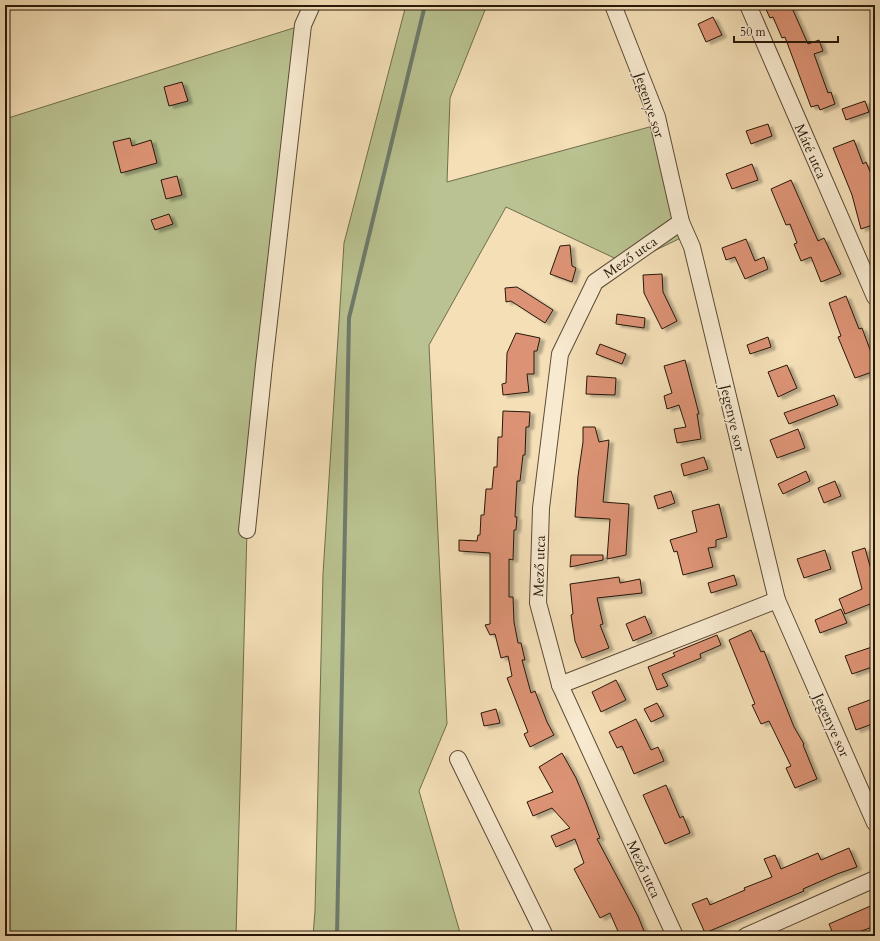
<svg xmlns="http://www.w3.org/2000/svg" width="880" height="941" font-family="Cardo,serif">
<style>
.green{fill:#b9c290;stroke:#706d4d}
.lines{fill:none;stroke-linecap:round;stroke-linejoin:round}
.stream{stroke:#6e7b6c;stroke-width:4}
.building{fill:#dc9374;stroke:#28180a;filter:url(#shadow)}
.street-casing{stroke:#5b4a35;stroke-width:18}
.street{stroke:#f8ead0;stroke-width:16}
.labels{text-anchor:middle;stroke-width:3;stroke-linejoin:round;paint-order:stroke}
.street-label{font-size:14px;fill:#28180a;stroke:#f8ead0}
</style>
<defs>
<filter id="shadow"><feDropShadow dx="4.5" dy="2.5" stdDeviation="1" flood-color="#0004"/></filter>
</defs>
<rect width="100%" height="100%" fill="#f4dfb7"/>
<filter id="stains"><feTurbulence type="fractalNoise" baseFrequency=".005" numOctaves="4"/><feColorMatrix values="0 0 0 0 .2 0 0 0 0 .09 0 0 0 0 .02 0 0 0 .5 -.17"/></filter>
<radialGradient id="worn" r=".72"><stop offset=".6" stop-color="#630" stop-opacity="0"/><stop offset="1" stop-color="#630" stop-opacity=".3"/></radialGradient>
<g class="green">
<polygon points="406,5 487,5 450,98 447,182 653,126 689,234 627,264 506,207 429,345 447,724 419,791 461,936 313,936 315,911 323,574 344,243"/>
<polygon points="303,25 247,530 236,936 5,936 5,119"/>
</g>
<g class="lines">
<polyline class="stream" points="337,936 349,318 425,5"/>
</g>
<g class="building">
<polygon points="764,5 799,5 792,8 808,44 819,40 823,51 814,54 828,93 831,92 835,104 820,110 818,105 811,107 785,37 782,38 773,17 770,18"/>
<polygon points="713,17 722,35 706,42 698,24"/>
<polygon points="182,82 188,101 169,106 164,87"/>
<polygon points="865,101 869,112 846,120 842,109"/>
<polygon points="768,124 772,136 751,144 746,131"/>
<polygon points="130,138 132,146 151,140 157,163 121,173 113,142"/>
<polygon points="854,140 863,164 866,162 875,183 875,224 861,229 852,195 833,148"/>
<polygon points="752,164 758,180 732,189 726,174"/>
<polygon points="177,176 182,195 166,199 161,180"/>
<polygon points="791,180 818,241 824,238 841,274 821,282 811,257 801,261 794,244 797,243 790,224 786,225 771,189"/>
<polygon points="169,214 173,224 155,230 151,220"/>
<polygon points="746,239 755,261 764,257 768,269 745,279 735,257 726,260 722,248"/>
<polygon points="570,245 572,266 576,268 572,282 550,274 560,246"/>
<polygon points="662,274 663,292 677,321 662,329 644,293 643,275"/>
<polygon points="517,287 553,310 545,323 511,301 506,302 505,288"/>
<polygon points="846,296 859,329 862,328 875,363 875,371 855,378 838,337 841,336 829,303"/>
<polygon points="617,314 645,318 644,328 616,324"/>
<polygon points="516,333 540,338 537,351 534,351 534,374 527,374 529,392 503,395 502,384 506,383 507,353"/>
<polygon points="768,337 771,347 750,354 747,345"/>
<polygon points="600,344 626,354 622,364 596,354"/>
<polygon points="685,360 699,414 697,414 701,439 677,443 674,429 686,427 679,405 667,409 664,396 672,393 664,366"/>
<polygon points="787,365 797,388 778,397 768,372"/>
<polygon points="587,376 616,378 615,395 586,394"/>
<polygon points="834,395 838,405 789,424 784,413"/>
<polygon points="503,411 530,412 529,427 526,427 525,455 523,455 520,481 517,481 515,517 517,517 516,530 514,530 513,560 509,559 509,597 513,597 514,622 518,643 521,643 525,660 522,660 531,693 535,691 547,722 554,735 530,747 524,734 528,732 507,678 512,676 508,656 501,658 495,634 490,635 485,625 490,624 490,553 459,551 459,540 477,541 478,535 480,535 481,515 484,515 486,489 492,489 494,467 497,467 498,437 502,437"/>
<polygon points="583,427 595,427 599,442 609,440 603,502 629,504 626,555 607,559 610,519 575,517 578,476 583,442"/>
<polygon points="798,429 805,448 777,458 770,440"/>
<polygon points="704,457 708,469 684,476 681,464"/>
<polygon points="806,471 810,481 783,494 778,484"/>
<polygon points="835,481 841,496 824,503 818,488"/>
<polygon points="671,491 675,503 658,509 654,496"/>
<polygon points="719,504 727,537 716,540 716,547 708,548 713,567 683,575 677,551 674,552 670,540 697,532 692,511"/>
<polygon points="865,548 875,584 875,602 845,614 839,599 862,589 852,552"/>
<polygon points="825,550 831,569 804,578 797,559"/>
<polygon points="571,555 603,555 603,560 570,567"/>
<polygon points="734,575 737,585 711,593 708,583"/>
<polygon points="619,577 620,583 640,579 642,593 597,598 603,624 600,625 609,648 582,658 575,641 571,615 573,614 570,584"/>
<polygon points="841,609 847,623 820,633 815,620"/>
<polygon points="645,616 652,633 633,641 626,624"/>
<polygon points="751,630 761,652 764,651 794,727 804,744 803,745 817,779 795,788 786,768 791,766 769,721 761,724 752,705 755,704 729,640"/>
<polygon points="717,635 721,645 700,654 701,658 662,674 668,686 657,690 648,667 675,656 673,653"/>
<polygon points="875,646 875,666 852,674 845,656"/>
<polygon points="616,680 626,700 601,712 592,692"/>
<polygon points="875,698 875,723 856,730 848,708"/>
<polygon points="657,703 664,716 651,722 644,709"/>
<polygon points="496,709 500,723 484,726 481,713"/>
<polygon points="636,719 651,750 658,747 664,761 634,774 622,746 617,748 609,732"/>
<polygon points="562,753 576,778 586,802 600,838 597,839 638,916 646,936 620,936 610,913 600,918 574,869 584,863 575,839 556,847 551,836 570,828 552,808 533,816 527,802 553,792 539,767"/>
<polygon points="666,785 680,818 683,816 690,833 665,844 643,795"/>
<polygon points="849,848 857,867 837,874 803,889 804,891 705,933 692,904 707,898 710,905 745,890 744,888 772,877 764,859 775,855 781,869 818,853 821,860"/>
<polygon points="875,904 875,926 848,936 834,936 829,924"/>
</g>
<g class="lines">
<defs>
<g id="street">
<polyline points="613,5 657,117 681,222 692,247 777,600 875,823"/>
<polyline points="748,5 875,297"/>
<polyline points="247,530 264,365 303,25 312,5"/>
<polyline points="560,685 777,600"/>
<polyline points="458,759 545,936"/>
<polyline points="675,936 560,685 538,603 541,508 560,354 595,282 681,222"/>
<polyline points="746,936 875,879"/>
</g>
</defs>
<use href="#street" class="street-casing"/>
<use href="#street" class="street"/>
</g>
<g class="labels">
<g class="street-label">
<text transform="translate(650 105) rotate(72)" y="5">Jegenye sor</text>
<text transform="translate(811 151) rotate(66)" y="5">Máté utca</text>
<text transform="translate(630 257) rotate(-35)" y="5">Mező utca</text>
<text transform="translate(733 418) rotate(77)" y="5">Jegenye sor</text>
<text transform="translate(539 566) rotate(-88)" y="5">Mező utca</text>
<text transform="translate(832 725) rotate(66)" y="5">Jegenye sor</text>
<text transform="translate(644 869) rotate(65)" y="5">Mező utca</text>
</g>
</g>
<rect width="880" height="941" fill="none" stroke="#f4dfb7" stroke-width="20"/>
<rect x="6" y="6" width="868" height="929" fill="none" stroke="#28180a" stroke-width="2"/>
<rect x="10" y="10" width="860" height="921" fill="none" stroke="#28180a"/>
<path d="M734 36v6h104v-6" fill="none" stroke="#28180a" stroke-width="2"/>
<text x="740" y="36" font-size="12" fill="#28180a" stroke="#f8ead0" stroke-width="3" paint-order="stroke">50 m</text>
<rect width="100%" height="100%" filter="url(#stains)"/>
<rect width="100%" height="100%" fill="url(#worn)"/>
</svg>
